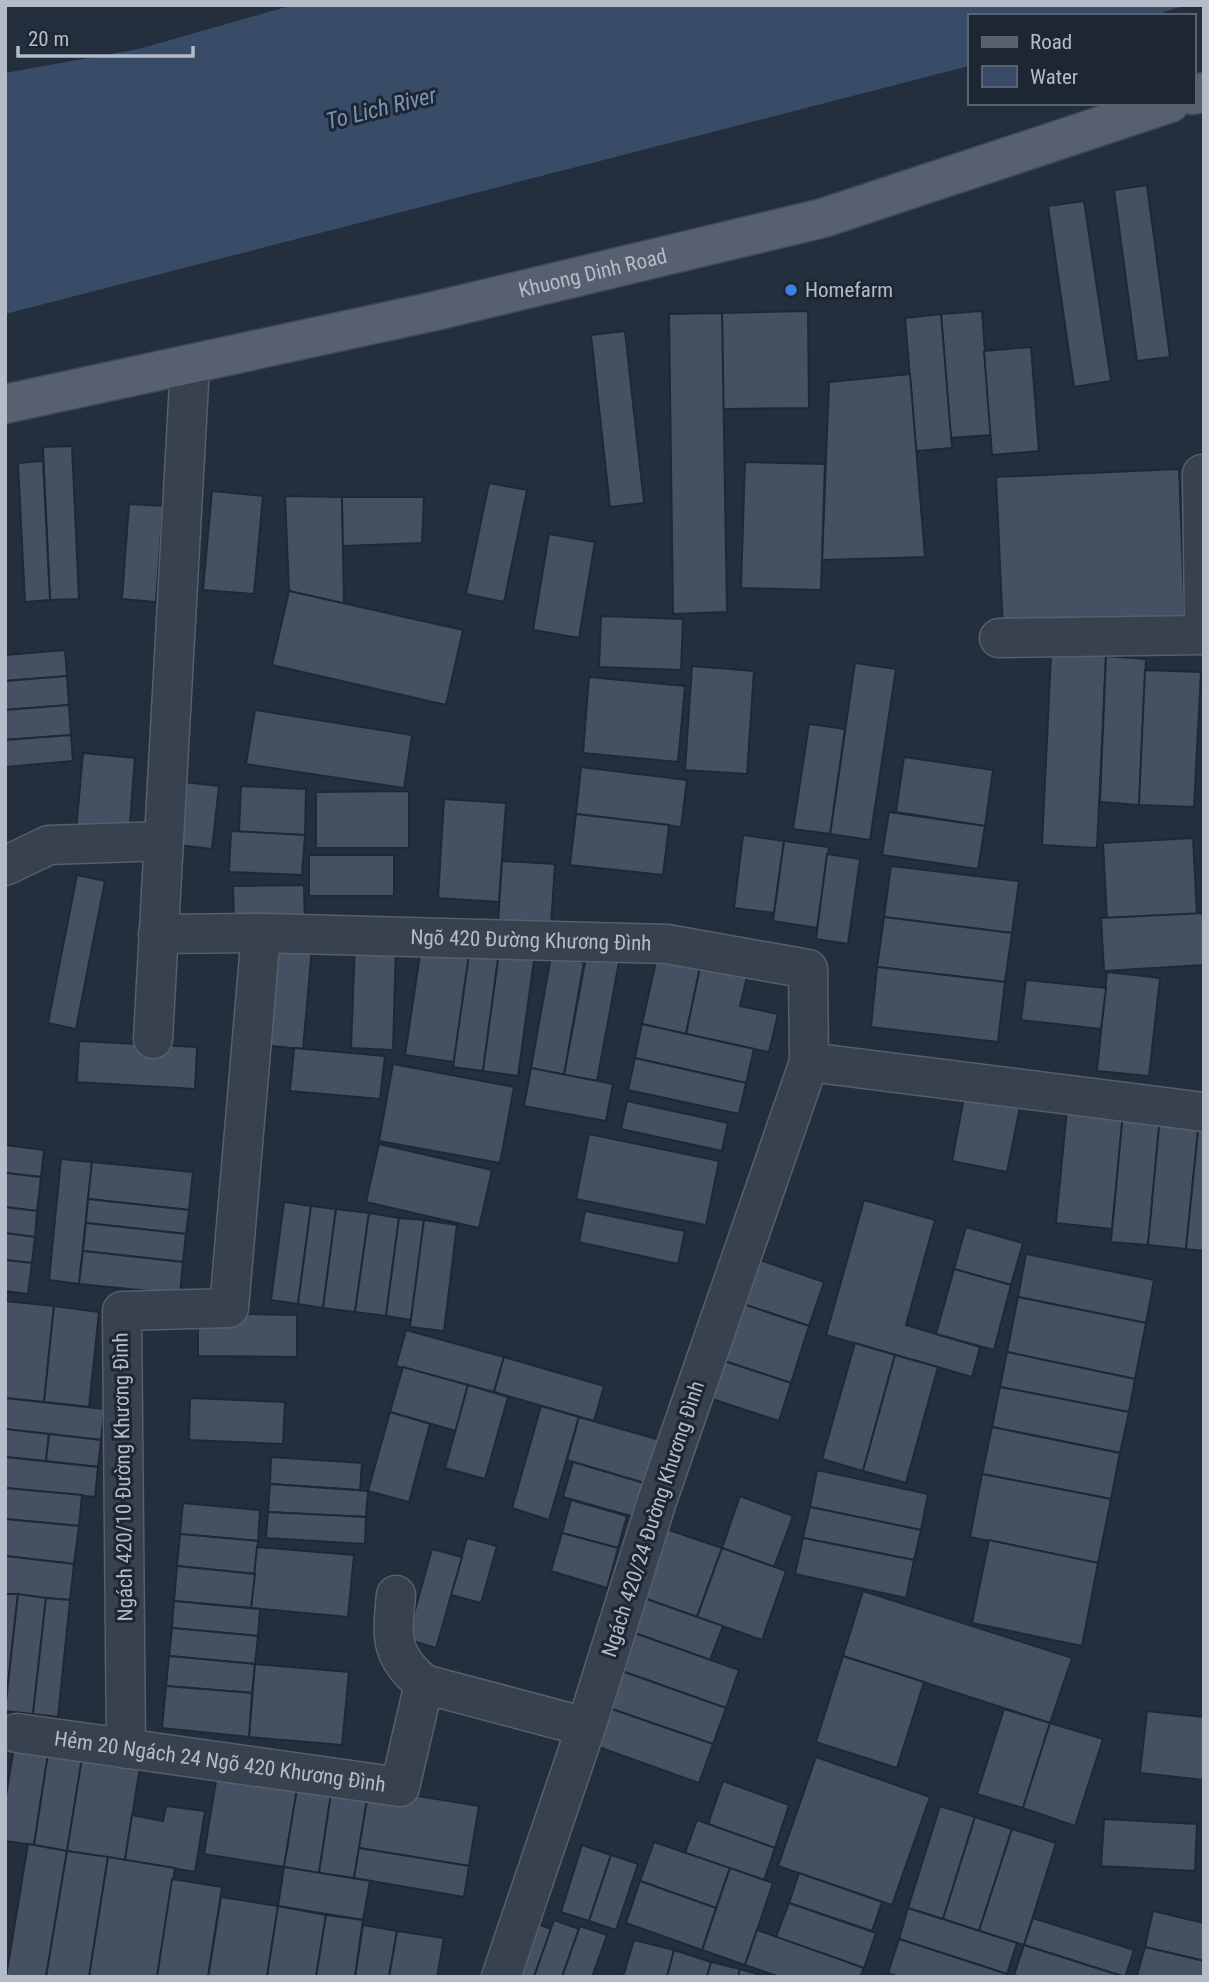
<svg xmlns="http://www.w3.org/2000/svg" width="1209" height="1982" font-family="'Roboto Condensed',sans-serif">
<style>
.water{fill:#394c67}
.building{fill:#455162;stroke:#1f2835;stroke-width:2}
.lines{fill:none;stroke-linecap:round;stroke-linejoin:round}
.minor-casing{stroke:#565f6c;stroke-width:41}
.major-casing{stroke:#414a57;stroke-width:41}
.minor{stroke:#38414e;stroke-width:38}
.major{stroke:#56606e;stroke-width:38}
.shop-dot{fill:#3f7fe0;stroke:#1d2633;stroke-width:2.5}
.labels{text-anchor:middle;stroke-width:6;stroke-linejoin:round;paint-order:stroke}
.street-label{font-size:21px;fill:#b4bcc9;stroke:#1d2633}
.poi-label{font-size:21px;fill:#b4bcc9;stroke:#1d2633;text-anchor:start}
.water-label{font-size:23px;font-style:italic;fill:#7c92b1;stroke:#1d2633}
</style>
<rect width="100%" height="100%" fill="#242f3e"/>
<polygon class="water" points="293,5 1186,5 1152,16 969,16 969,66 5,314 5,73 139,49"/>
<g class="building">
<polygon points="1147,185 1170,357 1137,361 1114,190"/>
<polygon points="1084,201 1111,381 1074,387 1048,206"/>
<polygon points="808,311 809,408 723,409 722,313"/>
<polygon points="982,311 991,435 950,438 941,314"/>
<polygon points="722,313 727,612 673,614 669,314"/>
<polygon points="941,314 952,448 916,451 905,318"/>
<polygon points="625,331 644,503 610,507 591,335"/>
<polygon points="1031,347 1039,451 992,455 984,351"/>
<polygon points="910,374 925,557 822,560 829,382"/>
<polygon points="72,446 79,599 50,600 43,447"/>
<polygon points="43,461 50,600 25,602 18,463"/>
<polygon points="745,462 825,464 821,590 741,588"/>
<polygon points="1179,469 1185,625 1003,632 996,477"/>
<polygon points="489,483 527,490 504,602 466,594"/>
<polygon points="212,491 263,496 254,594 203,590"/>
<polygon points="285,496 342,497 344,604 289,591"/>
<polygon points="342,497 424,497 422,543 343,546"/>
<polygon points="129,504 163,506 156,602 122,599"/>
<polygon points="549,534 595,542 579,638 533,630"/>
<polygon points="289,591 463,630 446,705 272,665"/>
<polygon points="601,616 683,619 681,670 599,667"/>
<polygon points="65,650 67,676 5,681 5,655"/>
<polygon points="1051,655 1106,656 1097,848 1042,845"/>
<polygon points="1106,656 1146,659 1139,805 1100,802"/>
<polygon points="855,663 896,669 870,840 830,834"/>
<polygon points="692,666 754,671 747,774 685,770"/>
<polygon points="1145,670 1201,672 1194,807 1139,805"/>
<polygon points="67,676 69,705 5,710 5,681"/>
<polygon points="589,677 685,686 678,762 583,753"/>
<polygon points="69,705 71,735 5,740 5,710"/>
<polygon points="255,710 412,735 404,788 246,764"/>
<polygon points="809,724 845,729 830,834 793,829"/>
<polygon points="71,735 73,761 5,767 5,740"/>
<polygon points="83,753 135,758 129,836 76,831"/>
<polygon points="904,757 993,770 985,826 896,812"/>
<polygon points="581,767 687,780 681,827 576,814"/>
<polygon points="175,781 219,786 212,849 169,844"/>
<polygon points="241,786 306,789 305,835 239,832"/>
<polygon points="409,791 409,848 316,848 316,792"/>
<polygon points="444,799 506,803 499,902 438,898"/>
<polygon points="889,812 985,826 978,869 882,855"/>
<polygon points="576,814 669,825 663,875 570,865"/>
<polygon points="231,831 305,835 302,875 229,872"/>
<polygon points="743,835 784,841 774,913 734,908"/>
<polygon points="1193,838 1197,914 1107,919 1103,843"/>
<polygon points="784,841 829,847 817,928 773,921"/>
<polygon points="827,854 860,859 848,944 816,939"/>
<rect x="309" y="855" width="85" height="41"/>
<polygon points="502,861 555,864 551,926 498,923"/>
<polygon points="891,866 1019,881 1012,933 884,917"/>
<polygon points="77,875 105,881 76,1029 48,1023"/>
<polygon points="304,885 305,928 234,929 233,886"/>
<polygon points="1204,913 1204,965 1104,971 1101,918"/>
<polygon points="884,917 1012,933 1005,982 877,967"/>
<polygon points="422,941 470,948 454,1062 405,1055"/>
<polygon points="355,942 396,944 393,1050 351,1048"/>
<polygon points="271,944 312,948 303,1049 261,1045"/>
<polygon points="470,948 499,952 483,1071 453,1067"/>
<polygon points="499,952 535,953 518,1076 483,1071"/>
<polygon points="658,953 701,963 686,1034 642,1024"/>
<polygon points="551,956 584,962 564,1075 531,1068"/>
<polygon points="586,957 619,962 597,1081 564,1075"/>
<polygon points="701,963 748,972 740,1006 778,1014 769,1052 686,1034"/>
<polygon points="877,967 1005,982 998,1042 871,1027"/>
<polygon points="1107,972 1160,978 1149,1076 1097,1071"/>
<polygon points="1026,980 1106,988 1101,1029 1021,1020"/>
<polygon points="642,1024 754,1049 746,1083 635,1058"/>
<polygon points="79,1041 197,1047 195,1089 77,1082"/>
<polygon points="294,1048 385,1056 380,1099 290,1091"/>
<polygon points="635,1058 746,1083 739,1114 628,1090"/>
<polygon points="393,1064 514,1087 500,1163 379,1141"/>
<polygon points="531,1068 613,1084 606,1121 524,1106"/>
<polygon points="966,1087 1022,1097 1007,1172 952,1161"/>
<polygon points="627,1101 728,1123 722,1151 621,1129"/>
<polygon points="1067,1108 1123,1113 1112,1229 1056,1223"/>
<polygon points="1123,1113 1160,1117 1148,1245 1111,1242"/>
<polygon points="1160,1117 1199,1121 1186,1249 1148,1245"/>
<polygon points="1199,1121 1204,1121 1204,1251 1186,1249"/>
<polygon points="589,1134 719,1161 706,1225 576,1199"/>
<polygon points="379,1144 492,1170 479,1228 366,1202"/>
<polygon points="5,1145 44,1150 41,1177 5,1173"/>
<polygon points="61,1159 92,1162 79,1284 49,1280"/>
<polygon points="92,1162 193,1172 189,1210 88,1199"/>
<polygon points="5,1173 41,1177 37,1211 5,1207"/>
<polygon points="88,1199 189,1210 186,1234 86,1223"/>
<polygon points="864,1200 935,1220 906,1325 980,1347 972,1377 826,1335"/>
<polygon points="284,1202 311,1206 298,1304 271,1300"/>
<polygon points="311,1206 336,1209 323,1308 298,1304"/>
<polygon points="5,1207 37,1211 35,1237 5,1233"/>
<polygon points="336,1209 369,1213 355,1312 323,1308"/>
<polygon points="585,1211 685,1231 678,1264 579,1242"/>
<polygon points="369,1213 399,1218 386,1316 355,1312"/>
<polygon points="399,1218 424,1220 411,1320 386,1316"/>
<polygon points="424,1220 457,1225 444,1331 410,1327"/>
<polygon points="86,1223 186,1234 183,1262 83,1251"/>
<polygon points="966,1227 1023,1243 1011,1285 954,1269"/>
<polygon points="5,1233 35,1237 32,1263 5,1260"/>
<polygon points="83,1251 183,1262 180,1294 79,1284"/>
<polygon points="1026,1254 1154,1280 1146,1323 1018,1297"/>
<polygon points="745,1255 824,1282 809,1326 731,1300"/>
<polygon points="5,1260 32,1263 28,1294 5,1291"/>
<polygon points="954,1269 1011,1285 994,1350 936,1334"/>
<polygon points="1018,1297 1146,1323 1135,1379 1007,1352"/>
<polygon points="731,1300 809,1326 791,1383 712,1357"/>
<polygon points="5,1301 54,1306 44,1402 5,1398"/>
<polygon points="54,1306 99,1312 89,1407 44,1402"/>
<polygon points="198,1313 297,1315 297,1357 198,1356"/>
<polygon points="406,1330 504,1357 494,1392 396,1366"/>
<polygon points="855,1343 895,1355 863,1471 822,1459"/>
<polygon points="1007,1352 1135,1379 1129,1412 1000,1387"/>
<polygon points="895,1355 938,1367 906,1483 863,1471"/>
<polygon points="504,1357 604,1386 594,1421 494,1392"/>
<polygon points="712,1357 791,1383 779,1421 700,1395"/>
<polygon points="403,1367 468,1385 456,1431 390,1412"/>
<polygon points="468,1385 508,1397 485,1479 445,1468"/>
<polygon points="1000,1387 1129,1412 1120,1453 992,1427"/>
<polygon points="5,1398 104,1409 101,1440 5,1429"/>
<polygon points="190,1398 285,1402 283,1444 189,1440"/>
<polygon points="541,1406 579,1417 549,1520 512,1508"/>
<polygon points="390,1412 430,1424 409,1502 368,1491"/>
<polygon points="579,1417 660,1440 647,1484 567,1460"/>
<polygon points="992,1427 1120,1453 1111,1499 982,1474"/>
<polygon points="5,1429 49,1434 46,1461 5,1457"/>
<polygon points="49,1434 101,1440 98,1467 46,1461"/>
<polygon points="5,1457 98,1467 95,1497 5,1488"/>
<polygon points="271,1457 362,1463 360,1490 270,1484"/>
<polygon points="573,1462 647,1484 638,1518 563,1497"/>
<polygon points="817,1470 928,1494 921,1530 810,1507"/>
<polygon points="982,1474 1111,1499 1098,1563 970,1537"/>
<polygon points="270,1484 368,1491 366,1517 268,1512"/>
<polygon points="5,1488 82,1495 79,1526 5,1519"/>
<polygon points="740,1496 793,1516 774,1567 722,1548"/>
<polygon points="571,1500 627,1516 618,1548 562,1533"/>
<polygon points="183,1503 260,1510 258,1541 180,1534"/>
<polygon points="810,1507 921,1530 914,1560 803,1538"/>
<polygon points="268,1512 366,1517 365,1544 266,1538"/>
<polygon points="5,1519 79,1526 74,1564 5,1556"/>
<polygon points="666,1529 722,1548 697,1617 641,1597"/>
<polygon points="562,1533 618,1548 607,1588 551,1571"/>
<polygon points="180,1534 258,1541 255,1574 177,1566"/>
<polygon points="467,1538 497,1546 481,1603 451,1595"/>
<polygon points="803,1538 914,1560 906,1598 795,1574"/>
<polygon points="989,1540 1098,1563 1082,1646 972,1623"/>
<polygon points="257,1547 354,1555 348,1617 251,1608"/>
<polygon points="722,1548 786,1571 762,1640 697,1617"/>
<polygon points="432,1549 462,1557 436,1648 407,1639"/>
<polygon points="5,1556 74,1564 70,1600 5,1594"/>
<polygon points="177,1566 255,1574 251,1608 174,1601"/>
<polygon points="863,1591 1072,1658 1050,1723 843,1656"/>
<polygon points="5,1594 18,1594 5,1711"/>
<polygon points="18,1594 46,1598 33,1714 5,1711"/>
<polygon points="641,1597 723,1626 710,1660 629,1631"/>
<polygon points="46,1598 70,1600 58,1717 33,1714"/>
<polygon points="174,1601 260,1609 258,1636 172,1628"/>
<polygon points="172,1628 258,1636 255,1664 169,1656"/>
<polygon points="629,1631 739,1670 726,1708 616,1669"/>
<polygon points="169,1656 255,1664 252,1693 166,1686"/>
<polygon points="843,1656 924,1682 897,1768 816,1742"/>
<polygon points="255,1664 349,1672 342,1745 249,1737"/>
<polygon points="616,1669 726,1708 713,1744 603,1706"/>
<polygon points="166,1686 252,1693 249,1737 162,1728"/>
<polygon points="603,1706 713,1744 699,1783 590,1744"/>
<polygon points="1004,1709 1050,1723 1023,1808 977,1794"/>
<polygon points="1147,1711 1204,1717 1204,1780 1140,1773"/>
<polygon points="1050,1723 1103,1739 1075,1826 1023,1808"/>
<polygon points="16,1735 50,1741 34,1845 5,1841 5,1802"/>
<polygon points="50,1741 84,1746 67,1851 34,1845"/>
<polygon points="84,1746 142,1755 125,1860 67,1851"/>
<polygon points="816,1757 930,1797 892,1905 778,1866"/>
<polygon points="219,1763 299,1777 284,1867 204,1854"/>
<polygon points="299,1777 333,1781 319,1873 284,1867"/>
<polygon points="333,1781 369,1788 354,1878 319,1873"/>
<polygon points="723,1781 789,1805 775,1848 708,1824"/>
<polygon points="369,1788 479,1806 469,1866 359,1848"/>
<polygon points="166,1806 205,1811 195,1872 125,1860 132,1815 163,1821"/>
<polygon points="940,1806 975,1817 943,1919 908,1908"/>
<polygon points="975,1817 1012,1829 979,1931 943,1919"/>
<polygon points="1104,1819 1197,1824 1195,1871 1101,1866"/>
<polygon points="697,1820 775,1848 764,1880 685,1853"/>
<polygon points="1012,1829 1056,1843 1024,1945 979,1931"/>
<polygon points="654,1842 730,1868 716,1908 640,1881"/>
<polygon points="28,1844 67,1851 46,1977 6,1977"/>
<polygon points="582,1845 611,1855 589,1921 561,1912"/>
<polygon points="359,1848 469,1866 464,1897 354,1878"/>
<polygon points="67,1851 108,1857 89,1977 46,1977"/>
<polygon points="611,1855 638,1864 616,1930 589,1921"/>
<polygon points="108,1857 175,1868 157,1977 89,1977"/>
<polygon points="284,1867 370,1881 363,1920 278,1906"/>
<polygon points="730,1868 773,1883 745,1965 702,1950"/>
<polygon points="799,1873 882,1902 872,1931 789,1903"/>
<polygon points="172,1879 222,1887 208,1977 157,1977"/>
<polygon points="640,1881 716,1908 702,1950 626,1923"/>
<polygon points="221,1897 278,1906 267,1977 208,1977"/>
<polygon points="789,1903 876,1933 864,1968 776,1937"/>
<polygon points="278,1906 326,1915 316,1977 267,1977"/>
<polygon points="908,1908 1017,1943 1007,1974 899,1939"/>
<polygon points="1153,1911 1204,1923 1204,1961 1145,1947"/>
<polygon points="326,1915 363,1920 355,1977 316,1977"/>
<polygon points="1033,1918 1134,1950 1125,1977 1024,1945"/>
<polygon points="525,1919 551,1929 534,1977 504,1977"/>
<polygon points="554,1920 579,1929 562,1977 534,1977"/>
<polygon points="363,1925 397,1931 389,1977 355,1977"/>
<polygon points="580,1926 607,1935 592,1977 562,1977"/>
<polygon points="757,1930 864,1968 860,1977 780,1977 745,1965"/>
<polygon points="397,1931 444,1938 437,1977 389,1977"/>
<polygon points="899,1939 1007,1974 1007,1977 899,1977 888,1973"/>
<polygon points="634,1940 674,1950 667,1977 623,1977"/>
<polygon points="1024,1945 1125,1977 1020,1977 1014,1975"/>
<polygon points="1145,1947 1204,1961 1204,1977 1137,1976"/>
<polygon points="674,1950 711,1962 707,1977 667,1977"/>
<polygon points="711,1962 740,1969 738,1977 707,1977"/>
<polygon points="740,1969 768,1977 738,1977"/>
</g>
<g class="lines">
<defs>
<g id="minor">
<polyline points="1202,474 1204,620"/>
<polyline points="999,638 1204,635"/>
<polyline points="5,866 49,845 163,841"/>
<path id="s1" d="M158,934L261,933L667,944L808,969L809,1062L657,1501L586,1727L501,1977"/>
<polyline points="153,1039 190,365"/>
<polyline points="809,1062 1204,1112"/>
<path d="M396,1595C392,1637 389,1655 424,1684"/>
<path id="s2" d="M17,1733L400,1787L424,1684L586,1727"/>
<polyline points="126,1749 122,1311 229,1308 261,933"/>
</g>
<g id="major">
<polyline points="1193,95 1204,92"/>
<path id="s3" d="M5,404L435,311L823,218L1170,103"/>
</g>
</defs>
<use href="#minor" class="minor-casing"/>
<use href="#major" class="major-casing"/>
<use href="#minor" class="minor"/>
<use href="#major" class="major"/>
</g>
<circle class="shop-dot" cx="791" cy="290" r="7"/>
<g class="labels">
<g class="street-label">
<text dy="7" stroke="none"><textPath href="#s3" startOffset="602">Khuong Dinh Road</textPath></text>
<text dy="7" stroke="none"><textPath href="#s1" startOffset="373">Ngõ 420 Đường Khương Đình</textPath></text>
<text transform="translate(123 1477) rotate(-91)" y="7">Ngách 420/10 Đường Khương Đình</text>
<text transform="translate(653 1519) rotate(-72)" y="7">Ngách 420/24 Đường Khương Đình</text>
<text dy="7" stroke="none"><textPath href="#s2" startOffset="205">Hẻm 20 Ngách 24 Ngõ 420 Khương Đình</textPath></text>
</g>
<g class="poi-label">
<text x="805" y="297">Homefarm</text>
</g>
<g class="water-label">
<text transform="translate(381 108) rotate(-14)" y="8">To Lich River</text>
</g>
</g>
<rect width="1209" height="1982" fill="none" stroke="#b4bcc9" stroke-width="14"/>
<rect x="968" y="14" width="228" height="91" fill="#1d2633" stroke="#59626f" stroke-width="2"/>
<rect x="982" y="37" width="35" height="10" fill="#56606e" stroke="#59626f" stroke-width="2"/>
<text x="1030" y="49" font-size="21" fill="#b4bcc9">Road</text>
<rect x="982" y="66" width="35" height="21" fill="#394c67" stroke="#59626f" stroke-width="2"/>
<text x="1030" y="84" font-size="21" fill="#b4bcc9">Water</text>
<path d="M18 46v10h175v-10" fill="none" stroke="#b4bcc9" stroke-width="3.5"/>
<text x="28" y="46" font-size="21" fill="#b4bcc9" stroke="#1d2633" stroke-width="5" paint-order="stroke">20 m</text>
</svg>
